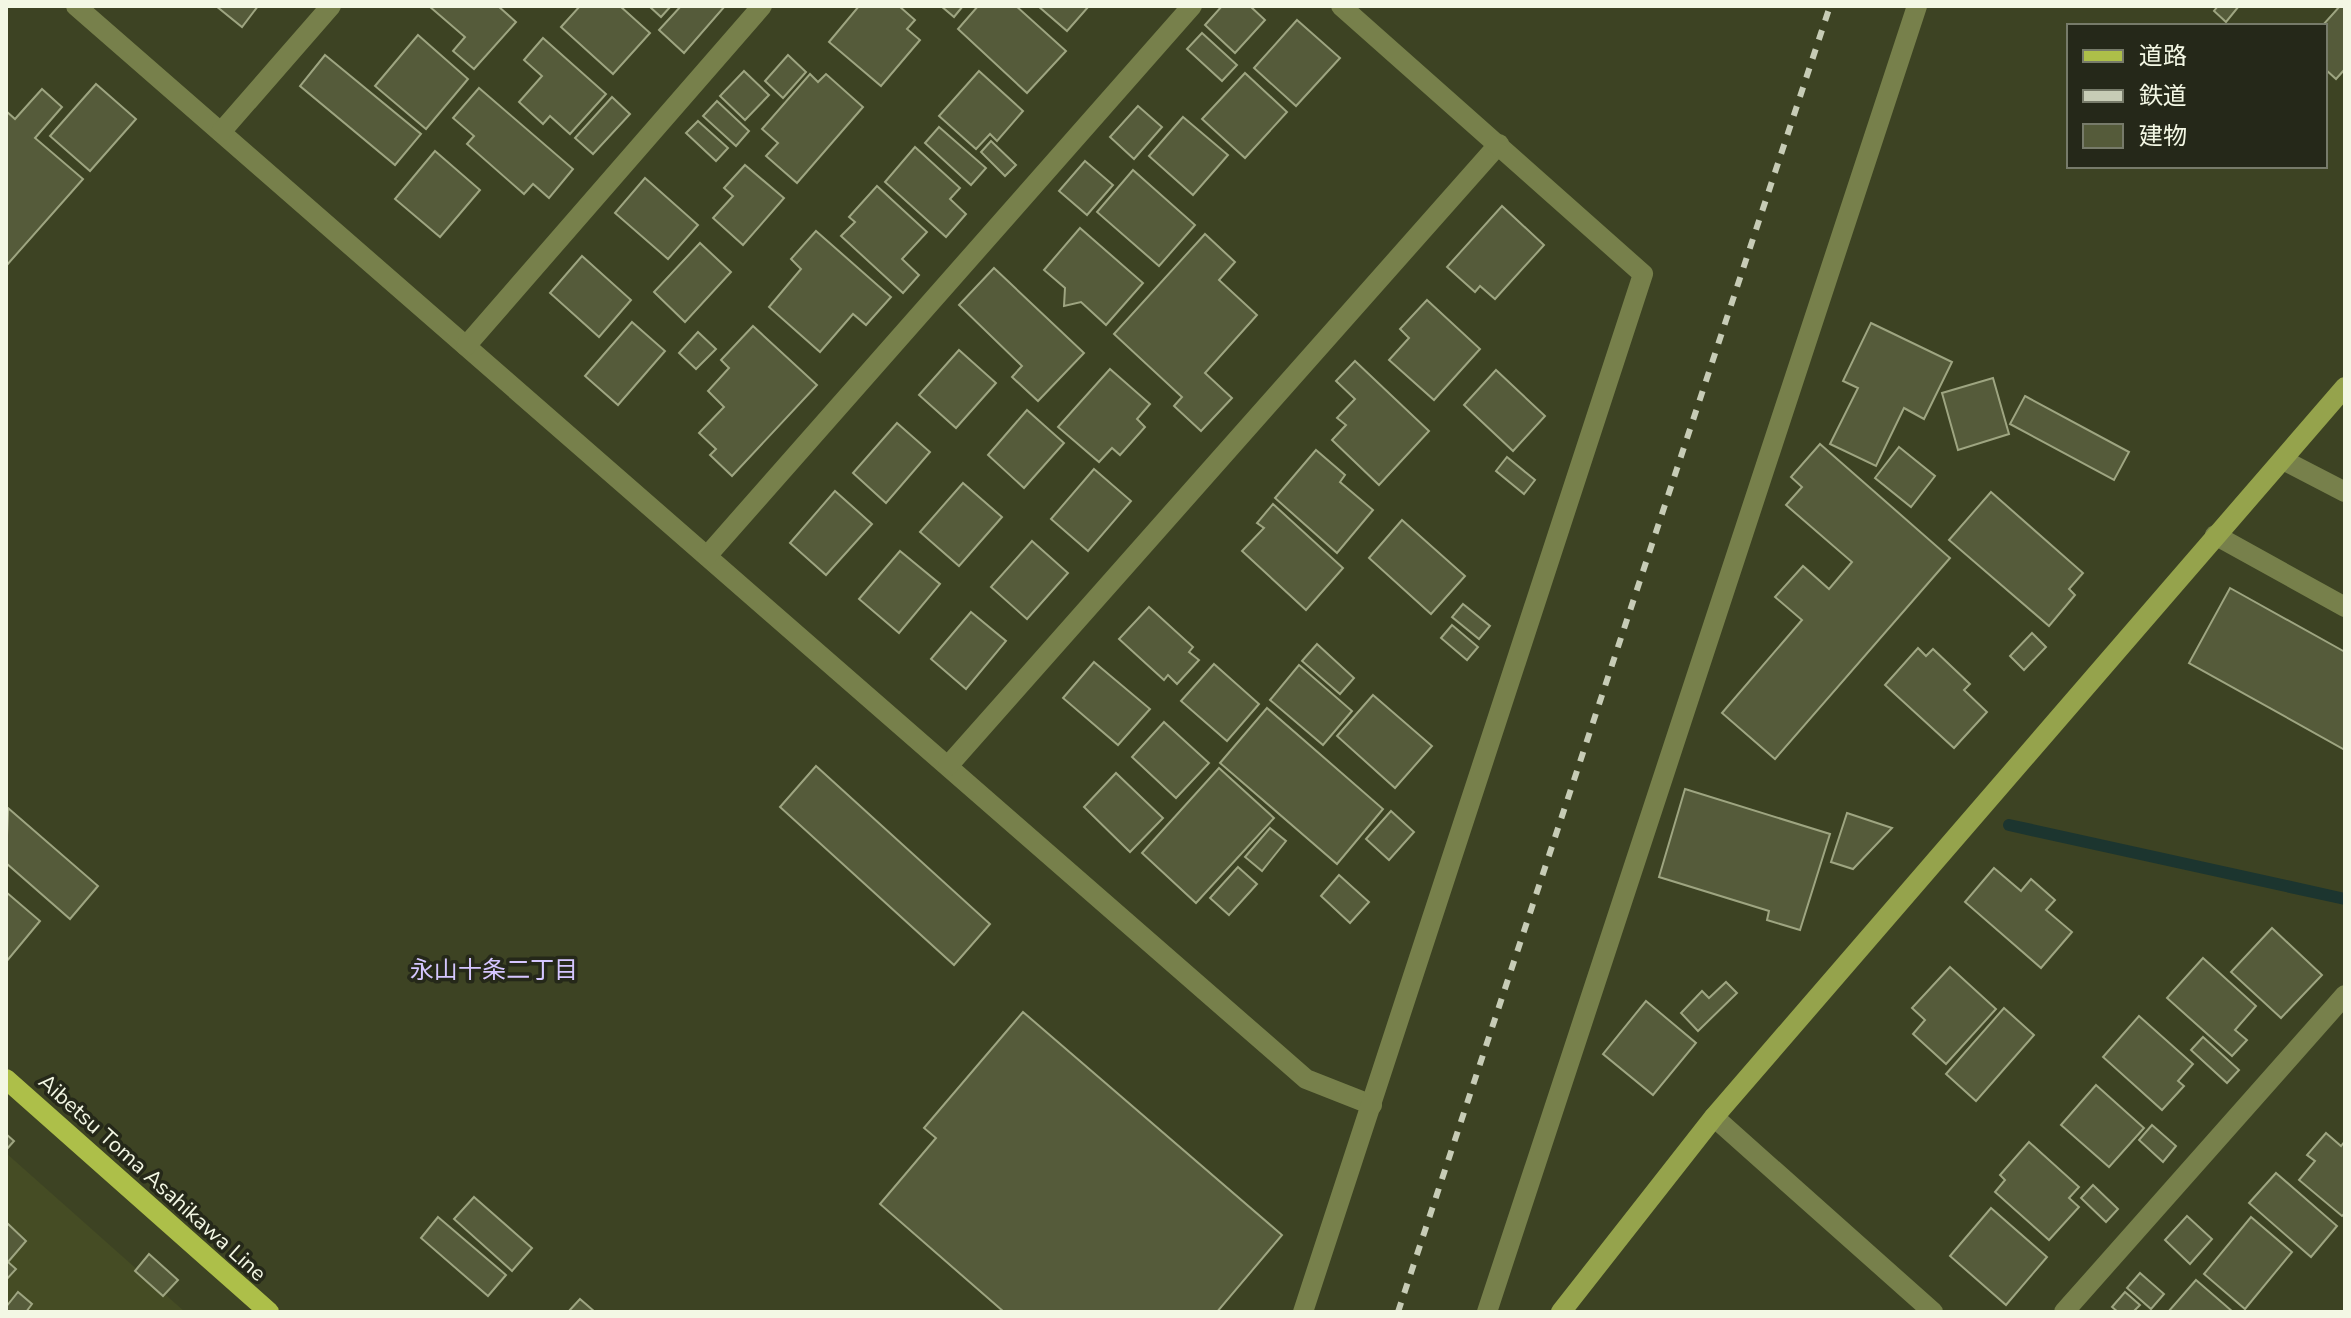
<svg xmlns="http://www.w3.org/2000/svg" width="2351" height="1318" font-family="'Nunito Sans','Noto Sans JP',sans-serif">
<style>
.built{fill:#454c24}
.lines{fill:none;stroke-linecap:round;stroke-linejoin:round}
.stream{stroke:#1c352f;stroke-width:12}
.building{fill:#555b3a;stroke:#9ea581;stroke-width:2}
.street{stroke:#77804b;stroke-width:20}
.secondary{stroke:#95a34c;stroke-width:20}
.primary{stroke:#adbf49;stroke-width:20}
.rail{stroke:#c7ccb6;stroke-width:6;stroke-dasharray:10 10;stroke-linecap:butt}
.labels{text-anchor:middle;stroke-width:7;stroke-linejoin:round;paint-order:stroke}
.street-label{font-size:22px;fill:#f3f7e4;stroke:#252819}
.neighbourhood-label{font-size:24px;fill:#d5c6ff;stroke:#252819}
</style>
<rect width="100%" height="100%" fill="#3d4323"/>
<polygon class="built" points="6,1153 185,1312 6,1312"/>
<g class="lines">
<polyline class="stream" points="2009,825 2345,899"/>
</g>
<g class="building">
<polygon points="216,6 258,6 242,27"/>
<polygon points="429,6 498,6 516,22 474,69 453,51 465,37"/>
<polygon points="580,6 620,6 650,33 613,74 561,27"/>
<polygon points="649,6 671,6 661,17"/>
<polygon points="681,6 725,6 684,53 659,30"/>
<polygon points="859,6 899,6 915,20 907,29 920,40 881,86 829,42"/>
<polygon points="941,6 963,6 954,17"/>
<polygon points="978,6 1016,6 1066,51 1027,93 958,29"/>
<polygon points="1038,6 1089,6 1067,31"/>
<polygon points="1222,6 1250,6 1265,20 1235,53 1205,25"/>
<polygon points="2218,6 2239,6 2226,22 2214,11"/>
<polygon points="2340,6 2345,6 2345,69 2336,79 2325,69 2322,26"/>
<polygon points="1297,20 1340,58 1296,106 1254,68"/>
<polygon points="1202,33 1237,65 1222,81 1187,49"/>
<polygon points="418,35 468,79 426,129 375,86"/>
<polygon points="543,38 606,94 570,134 550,116 543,124 519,102 542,76 524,60"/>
<polygon points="325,55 421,134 395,165 300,86"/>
<polygon points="788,55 806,72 783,98 765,81"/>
<polygon points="744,71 769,95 745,120 720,96"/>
<polygon points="979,71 1023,111 997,141 990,134 976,149 939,116"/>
<polygon points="1245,73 1287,112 1245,158 1202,119"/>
<polygon points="810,74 818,82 826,74 863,107 797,183 766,156 778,143 762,129"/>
<polygon points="96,84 136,119 90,171 50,136"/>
<polygon points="479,88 573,169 549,198 533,184 524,194 467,144 474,136 453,118"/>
<polygon points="42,89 62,107 35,138 83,179 6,266 6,111 15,119"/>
<polygon points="612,97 630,114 593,154 575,138"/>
<polygon points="717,101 749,131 736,146 703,116"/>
<polygon points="1138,106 1162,127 1134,159 1110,137"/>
<polygon points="1183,117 1228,155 1193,195 1149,156"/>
<polygon points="698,121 728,148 716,161 686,133"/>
<polygon points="939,127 986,168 971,185 925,143"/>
<polygon points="991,141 1016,165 1005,176 981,152"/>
<polygon points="915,147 960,188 950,199 966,214 946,237 885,182"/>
<polygon points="435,151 480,190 440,237 395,199"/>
<polygon points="1085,161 1113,185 1087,215 1059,191"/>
<polygon points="745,165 784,198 743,245 713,218 733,196 724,188"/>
<polygon points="1133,170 1195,225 1159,266 1097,212"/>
<polygon points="645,178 698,225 668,259 615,213"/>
<polygon points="877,186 927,232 902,259 919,275 903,293 841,236 855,222 849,217"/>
<polygon points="1502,206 1544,245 1495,299 1480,286 1475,292 1447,267"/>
<polygon points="1080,228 1143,283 1106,325 1081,302 1064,306 1065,288 1044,270"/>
<polygon points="816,231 891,297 866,325 853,314 820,352 769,307 801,269 791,259"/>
<polygon points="1205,234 1235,262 1219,280 1257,315 1205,373 1232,398 1201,431 1174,406 1182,397 1114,334"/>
<polygon points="700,243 731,272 685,322 654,292"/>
<polygon points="582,256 631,300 599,337 550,293"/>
<polygon points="994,268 1084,353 1038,401 1012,377 1022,366 959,305"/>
<polygon points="1427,300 1480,349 1434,400 1389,360 1409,338 1400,329"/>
<polygon points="632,322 665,351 618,405 585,376"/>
<polygon points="1871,323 1952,362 1924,419 1904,408 1876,466 1830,444 1858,388 1843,381"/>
<polygon points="753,326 817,385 732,476 710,455 716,449 699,433 724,407 708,391 729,368 721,360"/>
<polygon points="698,332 716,349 696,369 679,353"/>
<polygon points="959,350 996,383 956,428 919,395"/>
<polygon points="1355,361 1429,431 1379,485 1332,440 1346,425 1337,418 1355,399 1336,381"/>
<polygon points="1110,369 1150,404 1137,419 1145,427 1120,455 1112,448 1099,462 1058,427"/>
<polygon points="1496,370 1545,416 1513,451 1464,405"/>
<polygon points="1993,378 2009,434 1958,450 1942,393"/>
<polygon points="2025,396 2129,452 2114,480 2010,424"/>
<polygon points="1027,410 1064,443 1024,488 988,455"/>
<polygon points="897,423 930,452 886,503 853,473"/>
<polygon points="1820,444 1950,558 1775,759 1722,713 1802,620 1775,597 1803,566 1829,589 1852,562 1786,505 1802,487 1791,477"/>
<polygon points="1899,447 1935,476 1911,507 1875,478"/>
<polygon points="1316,450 1345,475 1340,482 1373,510 1337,553 1275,498"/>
<polygon points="1507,457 1535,480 1524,494 1496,471"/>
<polygon points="1094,469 1131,501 1088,551 1051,519"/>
<polygon points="963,483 1002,517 959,566 920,532"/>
<polygon points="835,491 872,524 826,575 790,543"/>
<polygon points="1991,492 2083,573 2069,589 2075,595 2049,626 1949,540"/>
<polygon points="1273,504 1343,568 1306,610 1242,551 1264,528 1257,523"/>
<polygon points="1402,520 1465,576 1431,614 1369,558"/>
<polygon points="1032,541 1068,573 1027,619 991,587"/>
<polygon points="900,551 940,584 899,633 859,599"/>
<polygon points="2230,588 2345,652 2345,750 2189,663"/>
<polygon points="1463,604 1490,626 1479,639 1452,617"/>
<polygon points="1149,607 1193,647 1189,652 1199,660 1177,684 1168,675 1164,680 1119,639"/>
<polygon points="971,612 1006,641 966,689 931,659"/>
<polygon points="1452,625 1478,647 1467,660 1441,638"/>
<polygon points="2032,633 2046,647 2024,670 2010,656"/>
<polygon points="1317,644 1354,678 1340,694 1302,661"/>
<polygon points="1918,648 1926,656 1933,649 1970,684 1964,690 1987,712 1954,748 1885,685"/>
<polygon points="1094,662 1150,709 1118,745 1063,698"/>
<polygon points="1214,664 1259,704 1227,741 1181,701"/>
<polygon points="1299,665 1352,711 1323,745 1270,700"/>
<polygon points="1373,695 1432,746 1395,788 1337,736"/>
<polygon points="1267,708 1383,809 1337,864 1220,763"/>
<polygon points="1164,722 1209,763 1176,798 1132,757"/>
<polygon points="816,766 990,924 954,965 780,807"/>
<polygon points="1219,768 1274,818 1196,903 1142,853"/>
<polygon points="1116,773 1163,818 1130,852 1084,807"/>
<polygon points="1685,789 1830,834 1800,930 1767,920 1769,911 1659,877"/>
<polygon points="8,808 98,886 70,919 6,863"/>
<polygon points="1391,811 1414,832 1389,860 1366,839"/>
<polygon points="1847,813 1892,828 1853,869 1831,862"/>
<polygon points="1270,828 1286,841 1262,871 1245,857"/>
<polygon points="1238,867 1257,884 1229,915 1210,898"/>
<polygon points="1994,868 2021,891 2031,879 2055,900 2046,910 2072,932 2041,968 1965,902"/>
<polygon points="1339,875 1369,902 1350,923 1321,896"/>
<polygon points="6,892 40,921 6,962"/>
<polygon points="2272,928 2322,975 2281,1018 2231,972"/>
<polygon points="2203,958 2256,1006 2235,1030 2247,1040 2232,1056 2167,998"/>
<polygon points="1950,967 1996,1009 1946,1064 1913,1034 1925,1020 1912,1008"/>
<polygon points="1726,982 1737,993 1698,1031 1681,1013 1702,991 1709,998"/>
<polygon points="1646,1001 1696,1043 1653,1095 1603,1054"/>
<polygon points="2004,1008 2034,1035 1976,1101 1946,1074"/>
<polygon points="1023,1012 1282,1235 1217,1312 1004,1312 880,1204 936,1138 924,1128"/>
<polygon points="2139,1016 2193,1064 2178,1081 2184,1086 2162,1110 2103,1057"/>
<polygon points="2203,1037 2239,1070 2227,1083 2191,1050"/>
<polygon points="2096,1085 2144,1128 2109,1167 2061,1125"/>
<polygon points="2152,1125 2176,1146 2163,1162 2139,1140"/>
<polygon points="2326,1133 2341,1146 2345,1141 2345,1213 2342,1216 2299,1180 2315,1161 2307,1155"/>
<polygon points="6,1134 14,1141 6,1150"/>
<polygon points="2029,1142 2079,1187 2069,1198 2079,1207 2049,1240 1995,1192 2005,1180 2000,1175"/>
<polygon points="2276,1173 2337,1226 2311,1257 2249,1203"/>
<polygon points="2093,1185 2118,1209 2106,1222 2081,1198"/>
<polygon points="474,1197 532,1248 512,1271 454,1219"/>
<polygon points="1991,1208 2047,1257 2006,1305 1950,1256"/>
<polygon points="2187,1216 2212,1239 2190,1264 2165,1240"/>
<polygon points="438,1217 506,1275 488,1296 421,1238"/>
<polygon points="2251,1217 2292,1252 2245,1309 2204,1274"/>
<polygon points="6,1222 26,1241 8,1262 16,1269 6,1280"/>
<polygon points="149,1254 178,1280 163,1296 135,1271"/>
<polygon points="2140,1273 2164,1294 2151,1309 2127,1288"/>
<polygon points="2196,1280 2233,1312 2168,1312"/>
<polygon points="18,1292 32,1304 26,1312 6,1312 6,1307"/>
<polygon points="2125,1292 2140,1305 2133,1312 2118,1312 2112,1307"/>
<polygon points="580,1299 595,1312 568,1312"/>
</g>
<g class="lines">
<g class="street">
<polyline points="76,6 1306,1079 1372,1105"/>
<polyline points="221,132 331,6"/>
<polyline points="466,346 762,6"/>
<polyline points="2283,460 2345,492"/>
<polyline points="2215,535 2345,607"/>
<polyline points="707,556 1192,6"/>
<polyline points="948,766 1499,144"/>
<polyline points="1714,1117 1933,1312"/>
<polyline points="1303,1312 1643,274 1341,6"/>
<polyline points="1487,1312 1917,6"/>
<polyline points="2064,1312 2345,995"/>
</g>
<polyline class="secondary" points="1561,1312 1714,1117 2345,387"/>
<polyline class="primary" points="6,1079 269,1312"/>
<polyline class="rail" points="1398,1312 1830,6"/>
</g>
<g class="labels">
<g class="street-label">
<text transform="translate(153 1177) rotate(42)" y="8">Aibetsu Toma Asahikawa Line</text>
</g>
<g class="neighbourhood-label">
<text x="494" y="978">永山十条二丁目</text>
</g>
</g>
<rect width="2351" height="1318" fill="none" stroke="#f3f7e4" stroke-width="16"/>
<rect x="2067" y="24" width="260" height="144" fill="#252819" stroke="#777b6a" stroke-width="2"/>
<rect x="2083" y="50" width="40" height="12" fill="#adbf49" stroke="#777b6a" stroke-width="2"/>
<text x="2139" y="64" font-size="24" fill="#f3f7e4">道路</text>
<rect x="2083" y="90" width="40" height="12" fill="#c7ccb6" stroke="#777b6a" stroke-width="2"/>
<text x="2139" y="104" font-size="24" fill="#f3f7e4">鉄道</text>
<rect x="2083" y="124" width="40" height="24" fill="#555b3a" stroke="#777b6a" stroke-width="2"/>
<text x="2139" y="144" font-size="24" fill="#f3f7e4">建物</text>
</svg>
